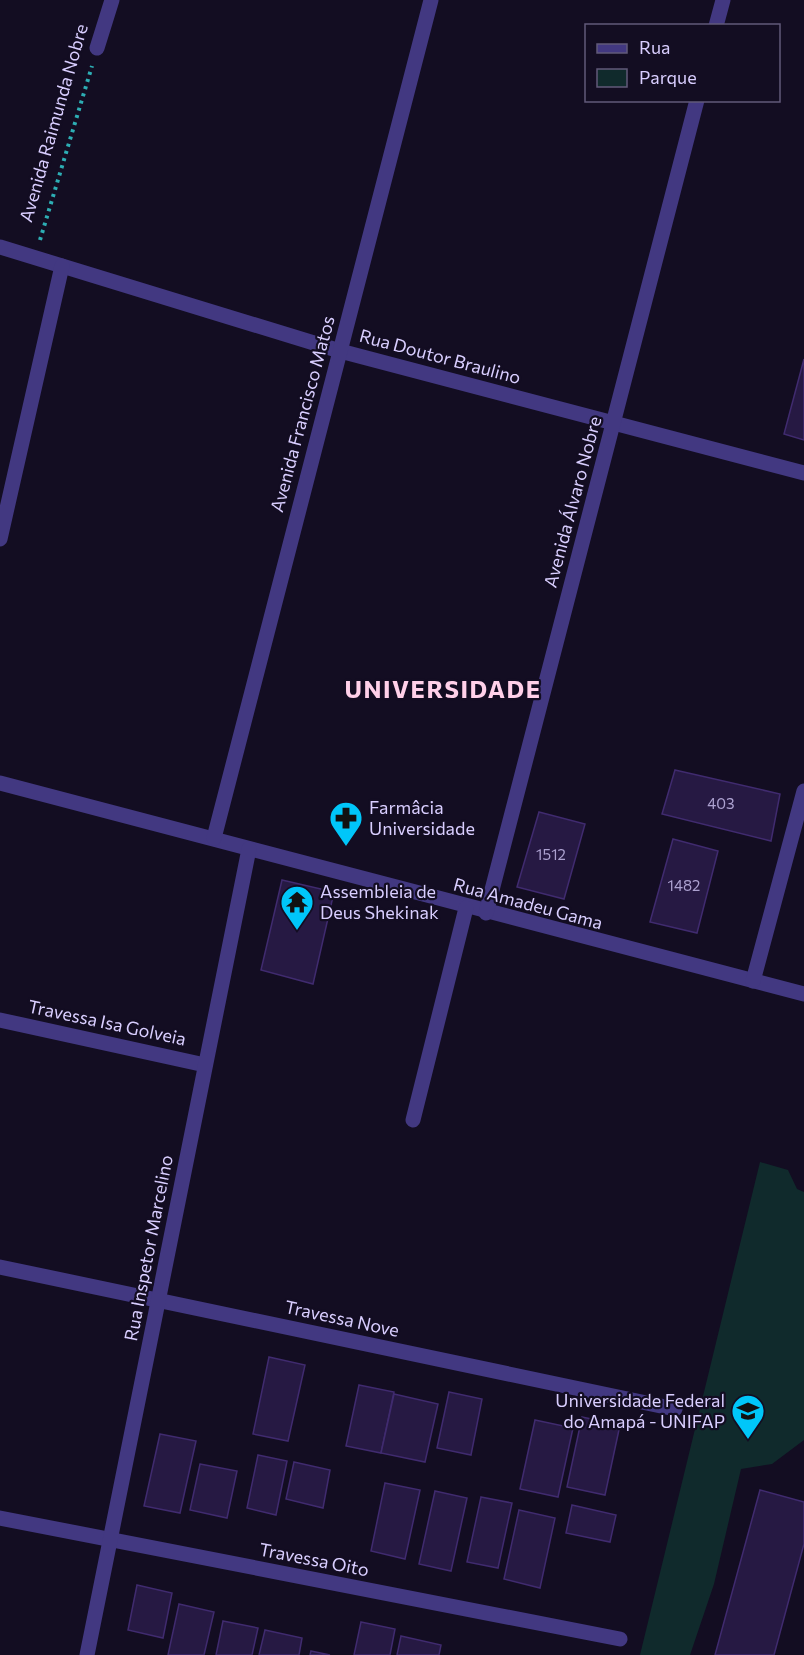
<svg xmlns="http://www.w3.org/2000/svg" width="804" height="1655" font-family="Commissioner,sans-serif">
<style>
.green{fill:#102a2c}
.building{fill:#261943;stroke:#402b6f;stroke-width:1.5}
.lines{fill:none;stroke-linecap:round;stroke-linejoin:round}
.path{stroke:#2daeb4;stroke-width:4;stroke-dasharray:3 4.5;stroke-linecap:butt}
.minor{stroke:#423881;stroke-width:15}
.labels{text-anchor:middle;stroke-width:4.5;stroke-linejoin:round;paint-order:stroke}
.number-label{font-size:15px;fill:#aca1d0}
.street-label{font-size:18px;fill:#d9ceff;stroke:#130d22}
.poi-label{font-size:18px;fill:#d9ceff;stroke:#130d22;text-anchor:start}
.district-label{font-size:24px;font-weight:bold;letter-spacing:1.5px;fill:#ffd0e9;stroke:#130d22}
</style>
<rect width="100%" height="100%" fill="#130d22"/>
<polygon class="green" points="760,1162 788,1170 797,1189 804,1192 804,1440 772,1464 741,1469 714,1584 690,1655 640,1655"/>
<g class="building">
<polygon points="804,359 804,440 784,434"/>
<polygon points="675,770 780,794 771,841 662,814"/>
<polygon points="539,812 585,824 564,899 517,887"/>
<polygon points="673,839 718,851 697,933 650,922"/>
<polygon points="282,880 334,892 313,984 261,970"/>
<polygon points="269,1357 305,1365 288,1441 253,1434"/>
<polygon points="359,1385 394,1392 381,1453 346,1446"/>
<polygon points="449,1392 482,1399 471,1455 437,1448"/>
<polygon points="394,1394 438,1404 425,1462 381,1453"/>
<polygon points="582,1417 620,1425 605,1495 567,1487"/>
<polygon points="535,1420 573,1428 558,1497 520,1489"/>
<polygon points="160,1434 196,1441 180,1513 144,1506"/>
<polygon points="258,1455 287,1461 276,1515 247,1508"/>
<polygon points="294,1462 330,1470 323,1508 286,1499"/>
<polygon points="200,1464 237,1471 227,1518 190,1510"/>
<polygon points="385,1483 420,1490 405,1559 371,1551"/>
<polygon points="760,1490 804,1502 804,1544 774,1655 715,1655"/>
<polygon points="435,1491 467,1498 451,1571 419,1564"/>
<polygon points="481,1497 512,1503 498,1568 467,1562"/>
<polygon points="572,1505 616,1515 610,1542 566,1533"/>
<polygon points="519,1510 555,1518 540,1588 504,1579"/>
<polygon points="137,1585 172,1593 163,1638 128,1630"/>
<polygon points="179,1604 214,1612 204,1655 168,1655"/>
<polygon points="223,1621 258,1628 252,1655 216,1655"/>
<polygon points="361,1622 395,1629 390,1655 354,1655"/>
<polygon points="265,1630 302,1638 299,1655 259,1655"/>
<polygon points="401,1636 441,1645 439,1655 397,1655"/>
<polygon points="311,1651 330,1655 310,1655"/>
</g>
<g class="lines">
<polyline class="path" points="40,240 92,66"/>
<g class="minor">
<polyline points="716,26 723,0"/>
<polyline points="97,48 112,0"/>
<polyline points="0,247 340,351 804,473"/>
<polyline points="0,539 62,266"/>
<path d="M0,783C268,852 535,926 804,994"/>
<polyline points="214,838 431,0"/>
<polyline points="486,913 697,100"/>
<polyline points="753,981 804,791"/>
<polyline points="0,1020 205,1065"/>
<polyline points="413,1120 466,908"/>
<polyline points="0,1267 675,1409"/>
<polyline points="0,1518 620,1639"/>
<polyline points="87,1655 249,849"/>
</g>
</g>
<defs>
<symbol id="pharmacy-pin" viewBox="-11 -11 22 30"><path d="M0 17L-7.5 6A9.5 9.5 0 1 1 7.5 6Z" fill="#00c6f9" stroke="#130d22"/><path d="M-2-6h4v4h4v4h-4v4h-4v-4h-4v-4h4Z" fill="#111"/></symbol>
<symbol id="temple-pin" viewBox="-11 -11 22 30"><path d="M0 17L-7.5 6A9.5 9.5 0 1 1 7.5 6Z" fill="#00c6f9" stroke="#130d22"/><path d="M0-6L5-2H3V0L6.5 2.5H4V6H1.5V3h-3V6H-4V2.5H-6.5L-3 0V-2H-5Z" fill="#111"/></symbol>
<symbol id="university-pin" viewBox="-11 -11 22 30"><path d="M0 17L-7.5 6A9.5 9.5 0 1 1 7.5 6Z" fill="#00c6f9" stroke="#130d22"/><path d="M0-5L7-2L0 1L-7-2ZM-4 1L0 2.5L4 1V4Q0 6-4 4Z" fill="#111"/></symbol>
</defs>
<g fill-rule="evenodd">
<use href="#pharmacy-pin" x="327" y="799" width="38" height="52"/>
<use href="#temple-pin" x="278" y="883" width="38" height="52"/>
<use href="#university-pin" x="729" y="1392" width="38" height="52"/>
</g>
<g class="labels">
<g class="number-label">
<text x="721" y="809">403</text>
<text x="551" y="860">1512</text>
<text x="684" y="891">1482</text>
</g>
<g class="street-label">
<text transform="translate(54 123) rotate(-74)" y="6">Avenida Raimunda Nobre</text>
<text transform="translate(440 357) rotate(15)" y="6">Rua Doutor Braulino</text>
<text transform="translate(303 414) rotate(-75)" y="6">Avenida Francisco Matos</text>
<text transform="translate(573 502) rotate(-75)" y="6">Avenida Álvaro Nobre</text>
<text transform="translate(528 904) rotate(15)" y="6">Rua Amadeu Gama</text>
<text transform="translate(107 1023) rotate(12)" y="6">Travessa Isa Golveia</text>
<text transform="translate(149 1248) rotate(-79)" y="6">Rua Inspetor Marcelino</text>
<text transform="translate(342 1319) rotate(12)" y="6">Travessa Nove</text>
<text transform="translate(314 1560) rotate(11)" y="6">Travessa Oito</text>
</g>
<g class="poi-label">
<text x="369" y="814">Farmâcia<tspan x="369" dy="21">Universidade</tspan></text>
<text x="320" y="898">Assembleia de<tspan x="320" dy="21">Deus Shekinak</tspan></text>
<text x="725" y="1407" text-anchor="end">Universidade Federal<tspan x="725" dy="21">do Amapá - UNIFAP</tspan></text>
</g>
<g class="district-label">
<text x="443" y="698">UNIVERSIDADE</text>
</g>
</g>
<rect x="585" y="24" width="195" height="78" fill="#130d22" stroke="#625a7a" stroke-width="1.5"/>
<rect x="597" y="44" width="30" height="9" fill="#423881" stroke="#625a7a" stroke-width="1.5"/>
<text x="639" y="54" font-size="18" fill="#d9ceff">Rua</text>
<rect x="597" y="69" width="30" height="18" fill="#102a2c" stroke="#625a7a" stroke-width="1.5"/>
<text x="639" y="84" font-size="18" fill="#d9ceff">Parque</text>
</svg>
